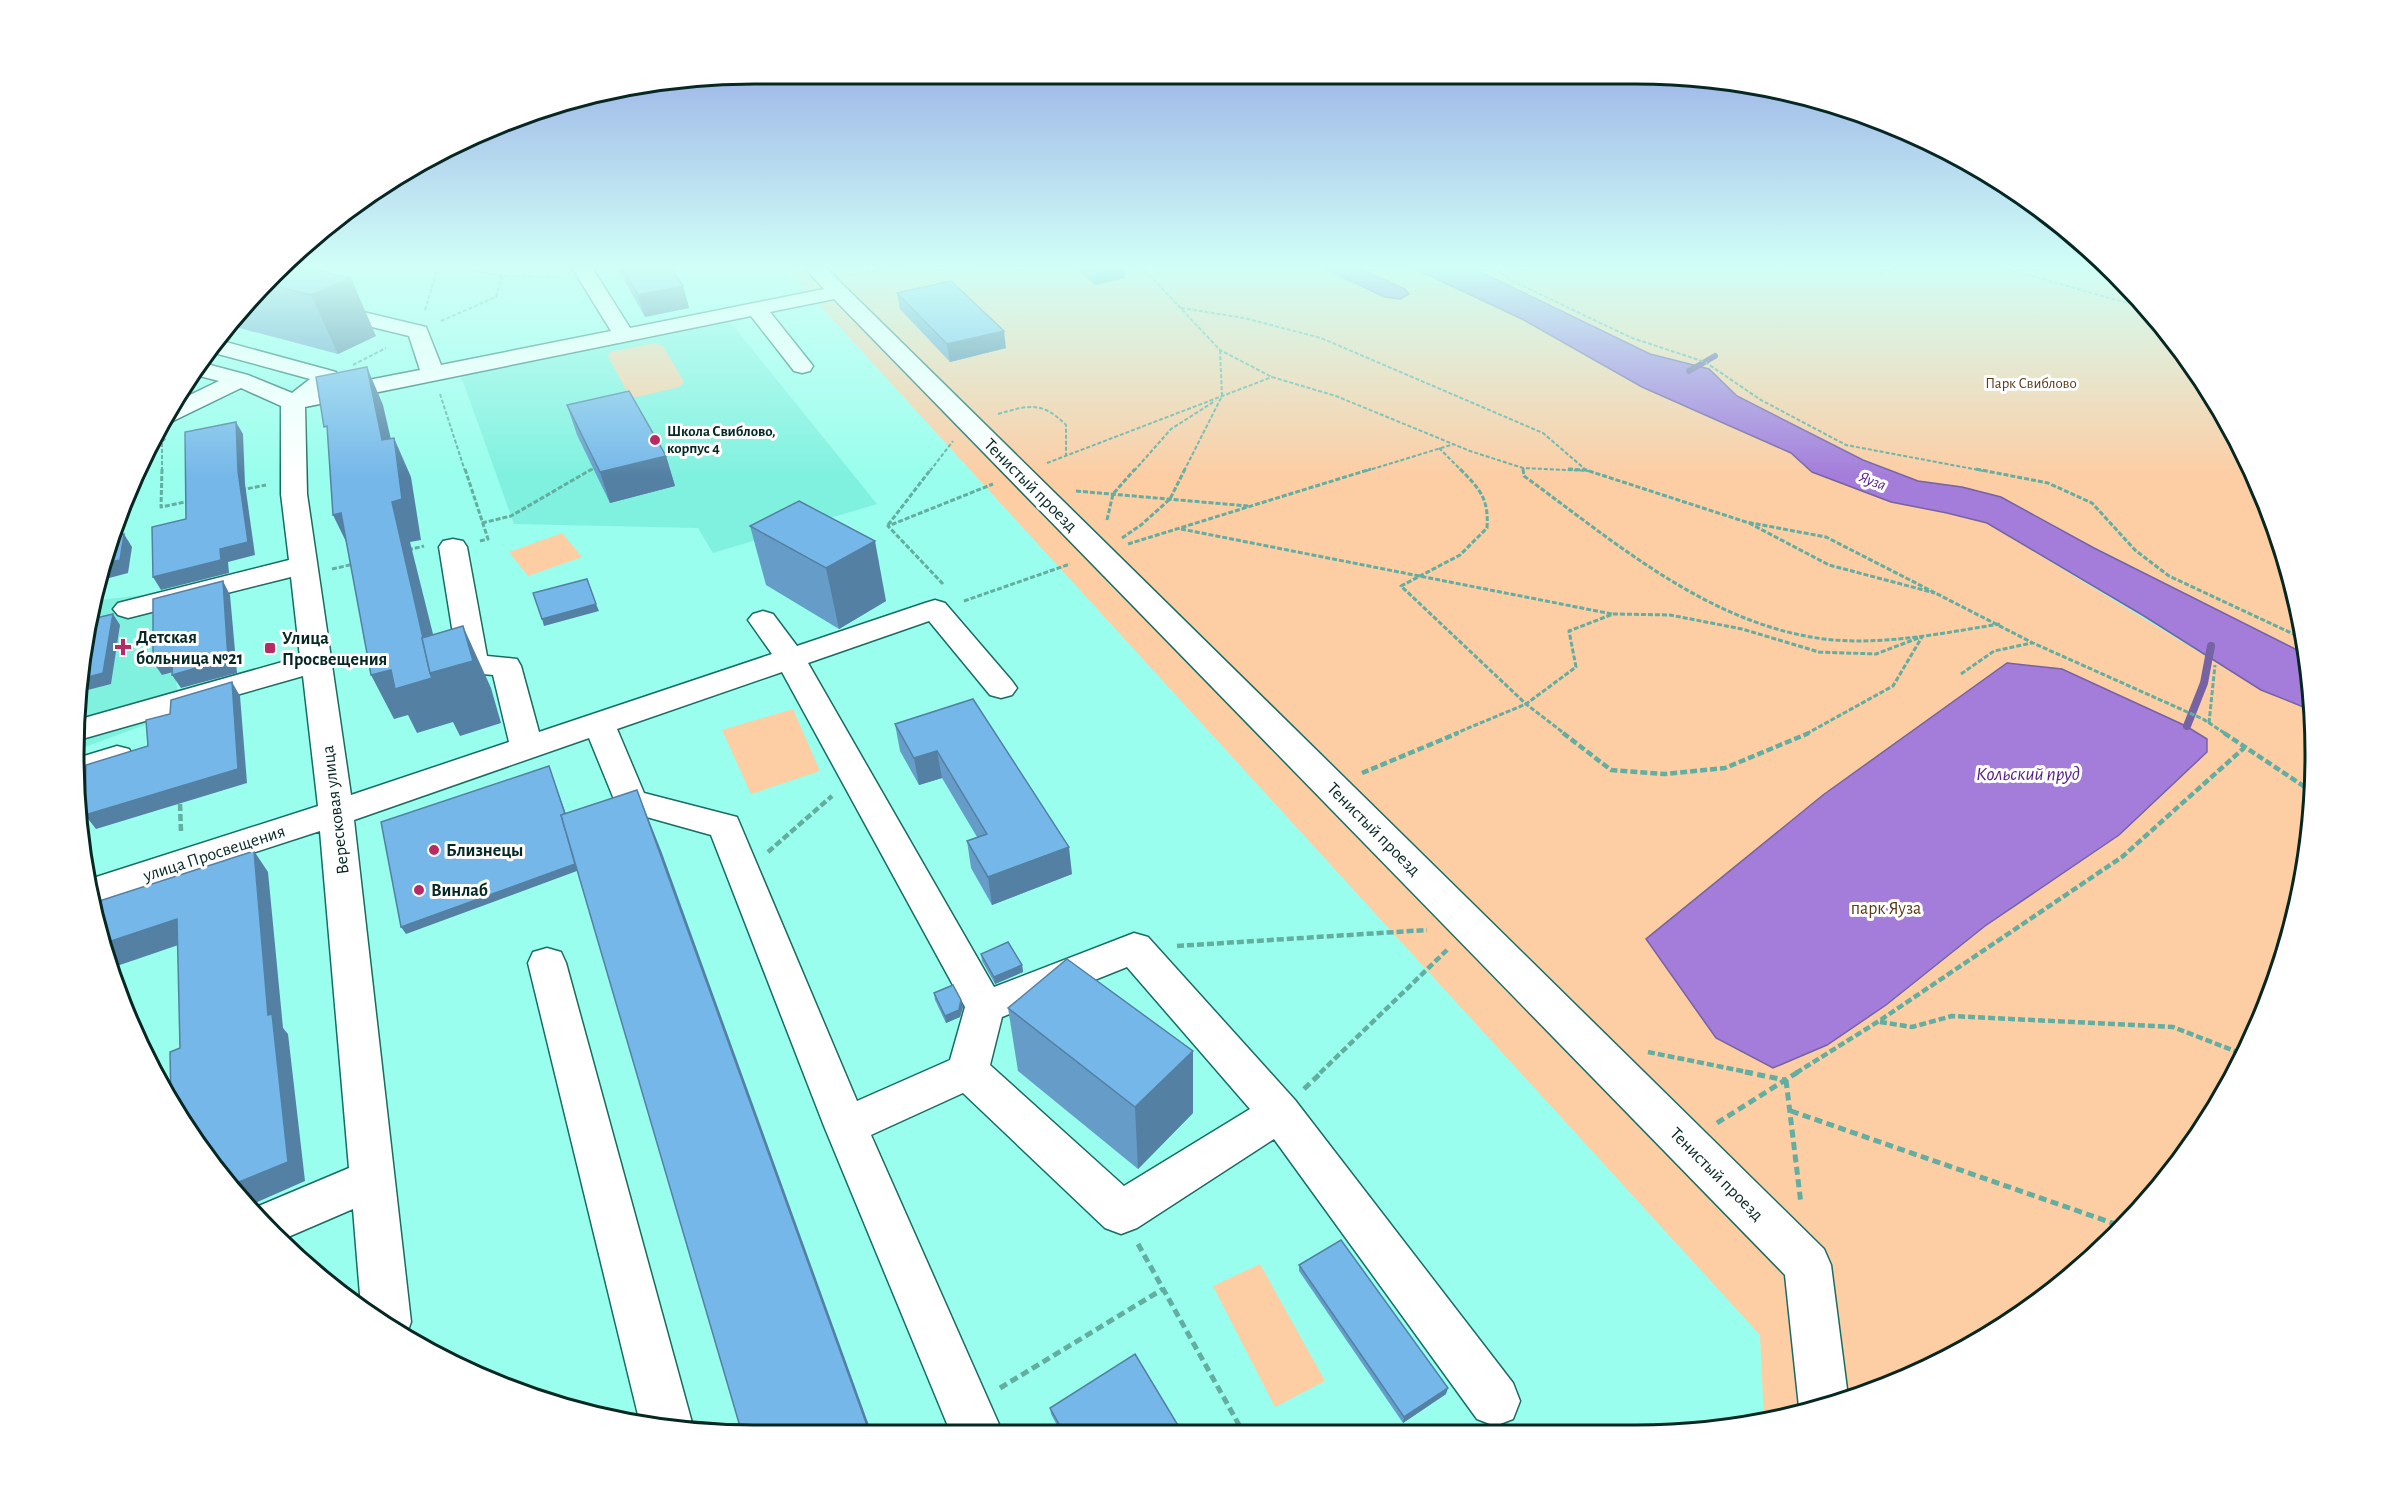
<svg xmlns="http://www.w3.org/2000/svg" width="2389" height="1509" font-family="'Alegreya Sans',sans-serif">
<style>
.built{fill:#80f1df}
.green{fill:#fdcda4}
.water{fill:#a47cda;stroke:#7563a3;stroke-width:1.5}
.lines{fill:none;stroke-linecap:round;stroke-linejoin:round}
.stream-far1{stroke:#7563a3;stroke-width:6}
.stream{stroke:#7563a3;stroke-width:8}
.minor-casing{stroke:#186c62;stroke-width:3}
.path-far3{stroke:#62aea1;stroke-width:2;stroke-dasharray:4 2;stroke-linecap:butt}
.path-far2{stroke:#62aea1;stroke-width:3;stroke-dasharray:5 2;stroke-linecap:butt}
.path-far1{stroke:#62aea1;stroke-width:4.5;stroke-dasharray:7 3;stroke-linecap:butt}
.path{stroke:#62aea1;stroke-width:5;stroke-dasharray:8 4.5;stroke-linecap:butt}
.minor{fill:#fff;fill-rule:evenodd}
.wall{fill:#659dc8}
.shaded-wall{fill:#5380a3}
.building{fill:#76b7e9;stroke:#5380a3;stroke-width:1.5}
.poi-dot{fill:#b72b62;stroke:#fff;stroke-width:2}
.labels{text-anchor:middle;stroke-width:6;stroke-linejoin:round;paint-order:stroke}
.far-park-label{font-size:15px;fill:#5b3816;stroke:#fff}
.far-poi-label{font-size:15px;font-weight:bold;fill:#062823;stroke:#fff;text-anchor:start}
.far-water-label{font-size:16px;font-style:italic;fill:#561b8b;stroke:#fff}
.street-label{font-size:18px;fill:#062823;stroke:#fff}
.poi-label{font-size:18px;font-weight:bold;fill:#062823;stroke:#fff;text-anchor:start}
.park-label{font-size:18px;fill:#5b3816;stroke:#fff}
.water-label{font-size:20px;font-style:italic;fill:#561b8b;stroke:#fff}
.rim{fill:none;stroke:#062823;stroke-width:3}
</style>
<rect width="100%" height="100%" fill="#99feed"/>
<g class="built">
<polygon points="730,322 877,504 713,553 698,528 514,524 461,376"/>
<polygon points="159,593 162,675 175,672 180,712 74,751 87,622 92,601"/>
</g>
<g class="green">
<polygon points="784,266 1318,266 1385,297 1404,289 1355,266 1409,266 1522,319 1642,387 1791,453 1812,472 1987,523 2261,690 2311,710 2314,799 2292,931 2245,1056 2175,1169 2083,1267 1975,1344 1811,1412 1764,1420 1760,1335"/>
<polygon points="1469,266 2104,266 2147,306 2224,414 2279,536 2307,655 2094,548 2001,497 1962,487 1918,481 1863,460 1737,396 1709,369 1650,354"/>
<polygon points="654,343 663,346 684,382 679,387 637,397 629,396 608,356 610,352"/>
<polygon points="562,533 582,557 528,576 509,552"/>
<polygon points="793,709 820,771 751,794 722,730"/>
<polygon points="1260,1264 1325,1381 1275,1407 1213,1286"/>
</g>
<g class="water">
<polygon points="1318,266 1355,266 1405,289 1409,294 1400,299 1385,297"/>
<polygon points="1409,266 1469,266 1650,354 1709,369 1737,396 1863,460 1918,481 1962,487 2001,497 2094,548 2307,655 2311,710 2261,690 2144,616 1987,523 1947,513 1891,502 1812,472 1791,453 1642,387 1522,319"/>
<polygon points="2007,663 2062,669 2186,726 2207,739 2207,752 2119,835 1985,926 1886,1005 1827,1045 1773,1068 1716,1038 1646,939 1823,795"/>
</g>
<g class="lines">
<polyline class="stream-far1" points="1689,371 1715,356"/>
<polyline class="stream" points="2187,726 2204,683 2211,646"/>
<defs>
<g id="minor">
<path d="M571,266H591L630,328L824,289L803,266H824L1824,1249L1831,1265L1848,1397L1811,1412L1801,1414L1799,1407L1785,1275L834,299L770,312L813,366L810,371L802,373L794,371L751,316L305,407L307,494L351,795L509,742L493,675L462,672L458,665L439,547L443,541L453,539L463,541L467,547L487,656L517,659L521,666L539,732L772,654L748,620L753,614L763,611L773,614L797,646L925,603L935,600L945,603L1012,681L1017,688L1012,695L1001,698L990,695L929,621L808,663L994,987L1134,933L1148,937L1295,1100L1513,1383L1520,1401L1513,1419L1495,1426L1477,1419L1274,1139L1137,1228L1121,1234L1105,1228L963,1093L871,1135L1002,1431H950L824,1126L711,835L618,809L589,738L354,820L411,1322L407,1333L361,1307L353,1209L281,1240L249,1210L349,1168L320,831L93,905L90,879L318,806L303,676L75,741L77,720L300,657L291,577L128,618L118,615L113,609L118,603L289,560L281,494V406L241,388L171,422L160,423L171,404L219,381L192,374L199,362L248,375L292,393L310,379L207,351L215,339L336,372L339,377L327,388L420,370L409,336L253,298L263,288L426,327L441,365L611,331ZM782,672L965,1007L950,1060L857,1101L737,817L644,793L617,729ZM1127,967L1250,1109L1124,1186L990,1065L1002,1017Z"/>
<polygon points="117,746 129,749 134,757 129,765 77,781 74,759"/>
<polygon points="547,948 561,952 566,963 694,1430 666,1430 640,1423 528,963 533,952"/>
</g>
</defs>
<use href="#minor" class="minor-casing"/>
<g class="path-far3">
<polyline points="445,266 502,276 560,277"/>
<polyline points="894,266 938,270 997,266"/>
<polyline points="1141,266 1220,350 1272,377 1336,396 1470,451 1523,468 1589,471"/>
<polyline points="1493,266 1510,280 1632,338 1705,362 1761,400 1846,445 1984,471"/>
<polyline points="1996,266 2149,309"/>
<polyline points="2031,266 2037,275"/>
<polyline points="1881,274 1900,266"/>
<polyline points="854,275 894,266"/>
<polyline points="1181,308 1244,318 1321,338 1543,433 1586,470"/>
<polyline points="425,310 438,266"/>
<polyline points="441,321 496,297 502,276"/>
<polyline points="353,365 386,348"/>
<polyline points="440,394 465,471"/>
<path d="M998,414C1029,405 1042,401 1066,425V455"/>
<polyline points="1439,448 1462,471"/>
<polyline points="1047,463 1272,377"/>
<polyline points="1523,468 1523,471"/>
<polyline points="162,471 162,442 166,438"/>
<polyline points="590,471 593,469"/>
<polyline points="930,471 953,441"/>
<polyline points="1134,471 1171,429 1215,401"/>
<polyline points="1184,471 1222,396 1220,350"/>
<polyline points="1366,471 1454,444"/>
</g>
<g class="path-far2">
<polyline points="162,469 161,507 190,501"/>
<polyline points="465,469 488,539 480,541"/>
<path d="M1460,469C1480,489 1489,499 1487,528L1460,555L1401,586L1526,704L1565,734"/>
<path d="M1523,469L1524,476C1615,542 1708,624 1824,639C1882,646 1943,633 2000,624"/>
<polyline points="1568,469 1586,470 1746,522 1826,537 2033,643 2203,719 2226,734"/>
<polyline points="1976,469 2048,483 2092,503 2135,550 2169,576 2304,639"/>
<polyline points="241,490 266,485"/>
<polyline points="1076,491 1248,506"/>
<polyline points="1107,520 1113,494 1135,469"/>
<polyline points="482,523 511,516 592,469"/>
<polyline points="1749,523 1829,565 1935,593"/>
<polyline points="888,525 931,469"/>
<polyline points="1181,529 1612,614"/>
<polyline points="1122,538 1141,525 1170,499 1185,469"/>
<polyline points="1128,544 1371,469"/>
<polyline points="408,550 424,546"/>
<polyline points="332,569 354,564"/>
<polyline points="943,584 888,526 993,484"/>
<polyline points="964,601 1070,564"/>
<polyline points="1961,674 1994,651 2032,643"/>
<polyline points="2209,723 2215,665"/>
<polyline points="1454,734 1526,704 1576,667 1569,631 1613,614 1670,615 1742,629 1819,652 1876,654 1921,637"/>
<polyline points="1806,734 1893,686 1922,637"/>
</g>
<g class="path-far1">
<polyline points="1563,733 1611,770 1665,774 1725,768 1809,733"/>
<polyline points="2224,733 2314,793"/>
<polyline points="1362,773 1458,733"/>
<polyline points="180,804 181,832"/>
<polyline points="768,852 832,796"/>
<polyline points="1177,946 1427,930"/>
<polyline points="1880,1022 1912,1027 1952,1016 2173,1027 2245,1055"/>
<polyline points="1648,1052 1752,1073"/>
<polyline points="1320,1073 1447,950"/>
<polyline points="1796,1073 1879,1021 2122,857 2244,748"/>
</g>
<g class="path">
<polyline points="1745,1072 1785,1080"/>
<polyline points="1786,1080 1801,1204"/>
<polyline points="1304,1089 1322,1072"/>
<polyline points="1791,1111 2121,1226"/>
<polyline points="1717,1123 1798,1072"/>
<polyline points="1138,1244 1243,1432"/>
<polyline points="1000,1388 1163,1289"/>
</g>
<use href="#minor" class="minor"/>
</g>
<g class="wall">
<polygon points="284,266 376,336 338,354 228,325"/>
<polygon points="616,266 670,266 683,286 689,308 645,317"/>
<polygon points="1073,266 1122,266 1124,267 1125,278 1095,285"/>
<polygon points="897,293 1006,348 950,362 900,309"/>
<polygon points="567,405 666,456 675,486 610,503 577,435"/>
<polygon points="750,526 886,601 839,629 766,585"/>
<polygon points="973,699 1072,874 992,905 971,868 967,841 977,837 942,778 919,785 900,751 895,724"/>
<polygon points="981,954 1022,965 1023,972 995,984 982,961"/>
<polygon points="934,993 961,1000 963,1007 960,1017 946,1023 935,1000"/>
<polygon points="1008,1008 1193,1051 1193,1113 1138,1169 1018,1071"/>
<polygon points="1299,1265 1446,1394 1403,1423 1299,1271"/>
<polygon points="1050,1408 1182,1432 1060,1431 1051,1414"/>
</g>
<g class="shaded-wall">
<polygon points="1124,267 1125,278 1095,285 1095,274"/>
<polygon points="351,278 376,336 338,354 311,295"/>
<polygon points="683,286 689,308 645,317 638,295"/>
<polygon points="1004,331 1006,348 950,362 947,344"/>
<polygon points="367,367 383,405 399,474 394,438 411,477 421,540 410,542 442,670 463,626 491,688 501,723 460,736 453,722 417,733 408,715 394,719 371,675 391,670 430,673 392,502 382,440"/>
<polygon points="236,422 243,434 245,484 255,555 228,562 229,573 161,590 153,577 220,549 238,471"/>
<polygon points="666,456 675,486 610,503 600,472"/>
<polygon points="341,513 353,556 333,515"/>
<polygon points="124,534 132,547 128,573 98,581 102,564"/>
<polygon points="875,541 886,601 839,629 826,568"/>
<polygon points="223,581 230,595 237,673 181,688 172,675"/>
<polygon points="596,604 599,611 544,626 542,619"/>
<polygon points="113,614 120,625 111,684 80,692 81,679"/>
<polygon points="173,656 181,670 162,675 153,662"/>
<polygon points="232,682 240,696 247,783 96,829 85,815"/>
<polygon points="937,751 942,778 919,785 914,758"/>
<polygon points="549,766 585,868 406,934 401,927"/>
<polygon points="637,790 662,853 871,1431 869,1431"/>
<polygon points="1069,847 1072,874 992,905 988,877"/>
<polygon points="254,851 268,872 283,1028 288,1034 305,1181 246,1207 229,1186 268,1015"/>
<polygon points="177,919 193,940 111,968 102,944"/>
<polygon points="1022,965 1023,972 995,984 994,977"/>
<polygon points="961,1000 963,1007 960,1017 946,1023 945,1016"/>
<polygon points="1193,1051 1193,1113 1138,1169 1135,1107"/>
<polygon points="1448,1388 1446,1394 1403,1423 1404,1417"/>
</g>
<g class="building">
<polygon points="284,266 298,266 351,278 311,295 266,284"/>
<polygon points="622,266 670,266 683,286 638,295"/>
<polygon points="1085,266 1122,266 1124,267 1095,274"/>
<polygon points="951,281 1004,331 947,344 897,293"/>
<polygon points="367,367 382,440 394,438 402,499 392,502 423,638 422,638 430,673 432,678 395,689 391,670 371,675 341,513 333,515 327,426 324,427 316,377"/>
<polygon points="629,391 666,456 600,472 567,405"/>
<polygon points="236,422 238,471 248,542 220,549 221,560 153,577 152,527 186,519 185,432"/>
<polygon points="799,501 875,541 826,568 750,526"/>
<polygon points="124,534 120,560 102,564 109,538"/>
<polygon points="587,579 596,604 542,619 533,593"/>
<polygon points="223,581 228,659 172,675 173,656 153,662 153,599"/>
<polygon points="113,614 103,673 81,679 87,620"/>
<polygon points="463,626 473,661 430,673 422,638"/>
<polygon points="232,682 238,769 85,815 86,765 148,746 146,720 170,714 171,700"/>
<polygon points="973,699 1069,847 988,877 967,841 987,834 937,751 914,758 895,724"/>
<polygon points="549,766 565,814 561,815 575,864 401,927 381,822"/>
<polygon points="637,790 869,1431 741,1430 561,815"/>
<polygon points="254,851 268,1015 272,1014 288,1162 229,1186 188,1133 171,1104 170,1052 180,1048 177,919 102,944 97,931 93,903"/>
<polygon points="1008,942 1022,965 994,977 981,954"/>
<polygon points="1067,959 1193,1051 1135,1107 1008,1008"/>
<polygon points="953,985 961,1000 959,1010 945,1016 934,993"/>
<polygon points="1341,1240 1448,1388 1404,1417 1299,1265"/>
<polygon points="1135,1354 1182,1432 1063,1431 1050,1408"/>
</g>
<linearGradient id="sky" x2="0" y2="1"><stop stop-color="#8d9ee2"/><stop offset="0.56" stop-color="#d1fff7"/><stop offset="1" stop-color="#d1fff7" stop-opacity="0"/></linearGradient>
<rect width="2389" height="477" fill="url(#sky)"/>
<g class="poi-dot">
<circle cx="655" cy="440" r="6"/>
<path d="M120 638h6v6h6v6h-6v6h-6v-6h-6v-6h6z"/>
<rect x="264" y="642" width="12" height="12" rx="3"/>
<circle cx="434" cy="850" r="6"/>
<circle cx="419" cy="890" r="6"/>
</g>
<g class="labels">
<g class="far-park-label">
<text x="2031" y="388">Парк Свиблово</text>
</g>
<g class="far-poi-label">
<text x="667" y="436">Школа Свиблово,<tspan x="667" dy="17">корпус 4</tspan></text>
</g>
<g class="far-water-label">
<text transform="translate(1873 480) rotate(21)" y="6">Яуза</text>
</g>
<g class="street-label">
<text transform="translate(1031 485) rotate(45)" y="6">Тенистый проезд</text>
<text transform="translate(335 810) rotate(-97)" y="6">Вересковая улица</text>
<text transform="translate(1374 829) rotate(45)" y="6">Тенистый проезд</text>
<text transform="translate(214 853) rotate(-18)" y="6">улица Просвещения</text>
<text transform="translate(1717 1174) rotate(45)" y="6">Тенистый проезд</text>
</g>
<g class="poi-label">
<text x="136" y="643">Детская<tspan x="136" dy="21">больница №21</tspan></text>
<text x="282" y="644">Улица<tspan x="282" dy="21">Просвещения</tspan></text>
<text x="446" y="856">Близнецы</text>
<text x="431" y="896">Винлаб</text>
</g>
<g class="park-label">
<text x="1886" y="914">парк Яуза</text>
</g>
<g class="water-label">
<text x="2028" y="780">Кольский пруд</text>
</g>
</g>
<path d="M0 0H2389V1509H0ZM754 84H1635A670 670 0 0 1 2305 754V755A670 670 0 0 1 1635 1425H754A670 670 0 0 1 84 755V754A670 670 0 0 1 754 84Z" fill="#fff" fill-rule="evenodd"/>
<path class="rim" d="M754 84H1635A670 670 0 0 1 2305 754V755A670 670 0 0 1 1635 1425H754A670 670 0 0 1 84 755V754A670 670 0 0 1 754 84Z"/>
</svg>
